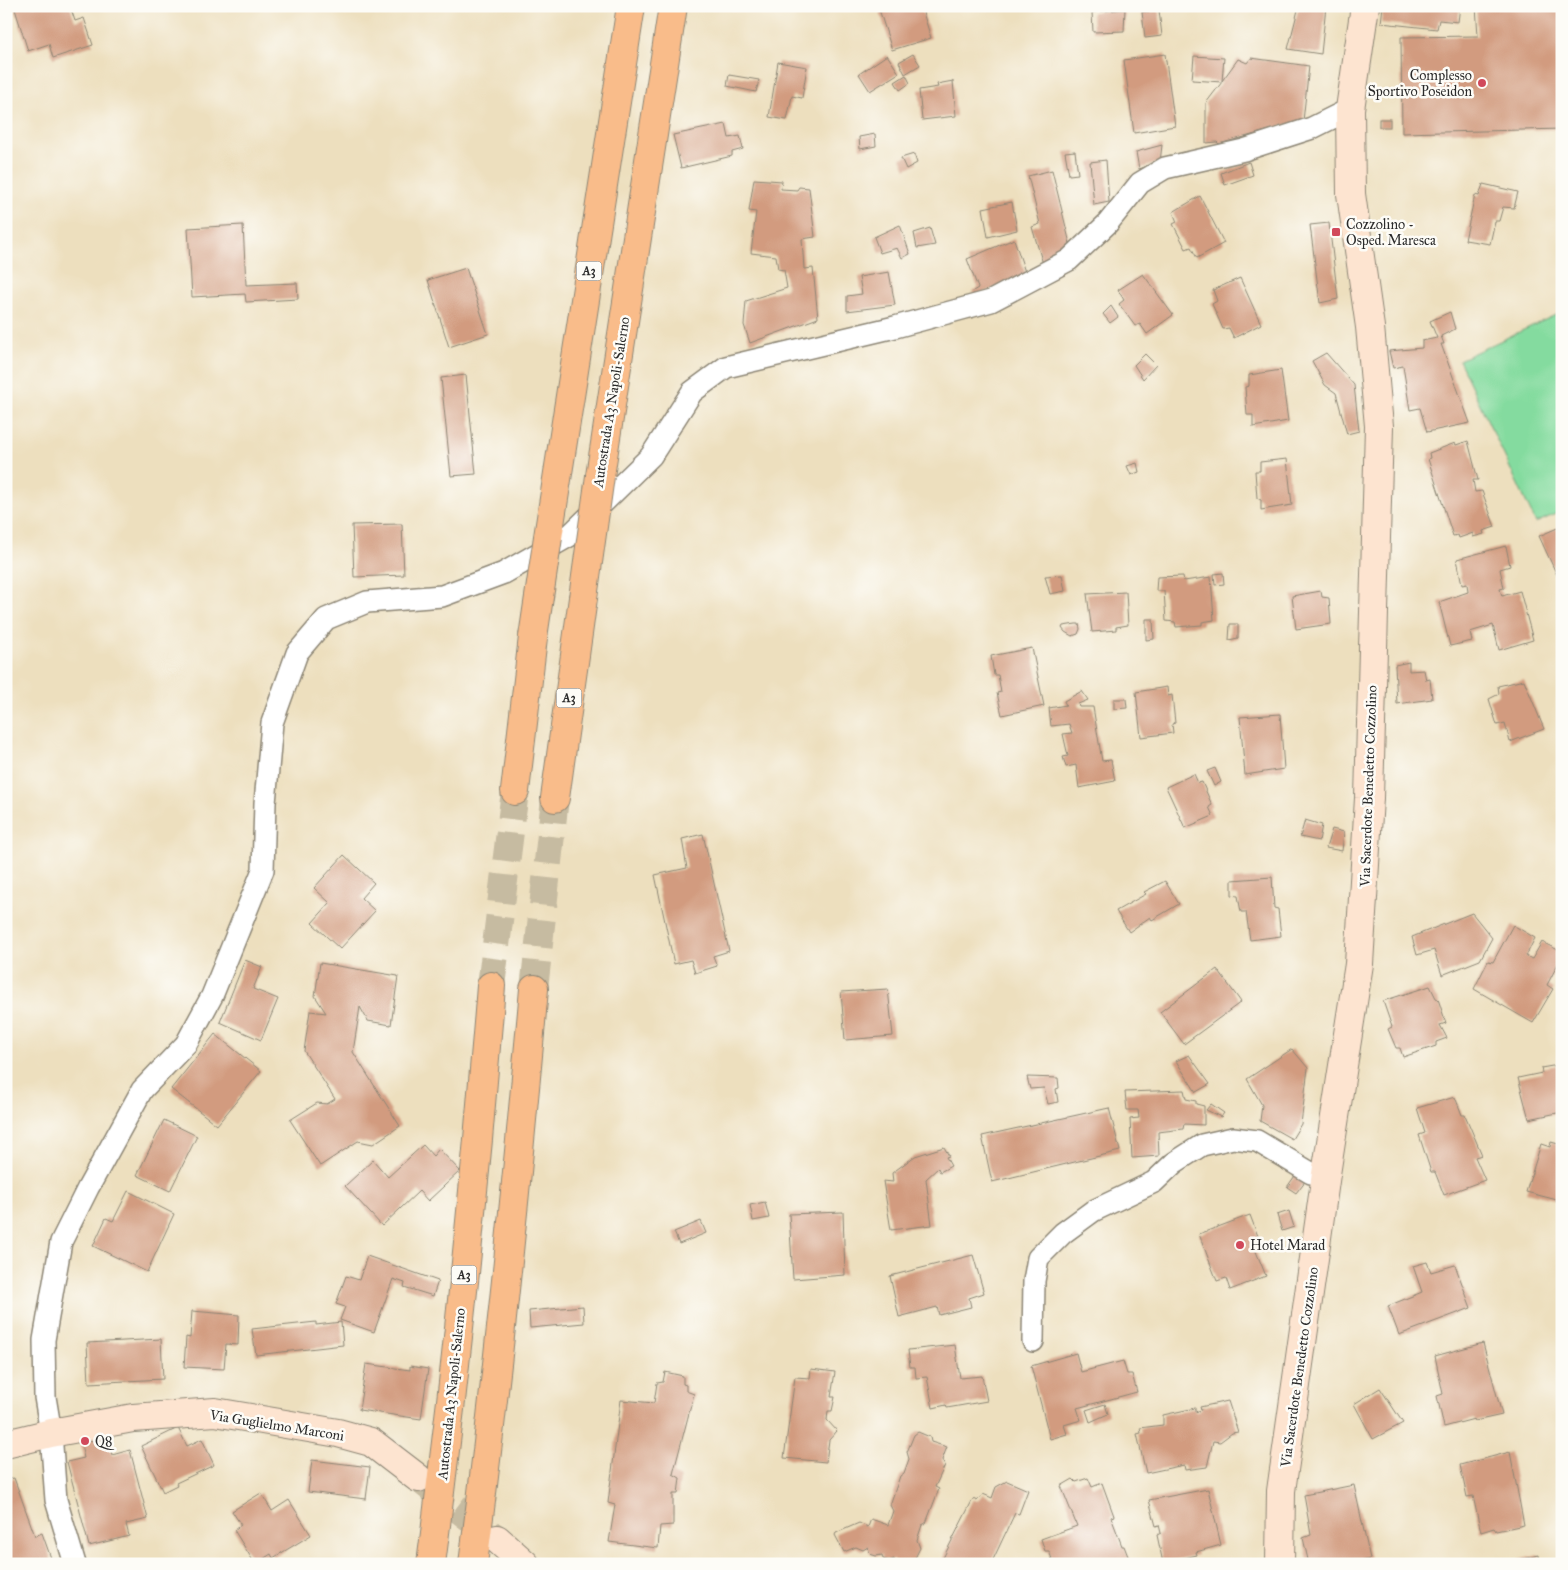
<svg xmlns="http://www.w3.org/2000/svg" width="1568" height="1570" font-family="'IM FELL Great Primer',serif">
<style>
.green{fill:#84db9f;stroke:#588365}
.building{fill:#d29b7f}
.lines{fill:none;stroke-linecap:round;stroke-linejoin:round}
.secondary-tunnel{stroke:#c6bba1;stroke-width:28;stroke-dasharray:28 14;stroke-linecap:butt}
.highway-tunnel{stroke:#c6bba1;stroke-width:28;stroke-dasharray:28 14;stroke-linecap:butt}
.street-casing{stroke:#8c8574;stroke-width:24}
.secondary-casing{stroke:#8c8574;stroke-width:30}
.highway-casing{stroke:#8c8574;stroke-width:30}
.street{stroke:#fff;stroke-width:21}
.secondary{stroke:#fde4d0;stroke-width:28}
.highway{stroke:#f9bc8a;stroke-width:28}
.highway-bridge-casing{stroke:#8c8574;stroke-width:30;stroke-linecap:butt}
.highway-bridge{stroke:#f9bc8a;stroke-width:28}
.poi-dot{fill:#d1495b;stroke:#fdfcf7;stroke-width:2}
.labels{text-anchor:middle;stroke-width:5;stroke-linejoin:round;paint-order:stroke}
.shield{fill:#fdfcf7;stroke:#6a6a68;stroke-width:1}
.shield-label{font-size:12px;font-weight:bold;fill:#2b2b2b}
.poi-label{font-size:14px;fill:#2b2b2b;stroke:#fdfcf7;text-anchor:start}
.street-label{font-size:14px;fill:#2b2b2b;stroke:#fdfcf7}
</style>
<rect width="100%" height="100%" fill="#fdfcf7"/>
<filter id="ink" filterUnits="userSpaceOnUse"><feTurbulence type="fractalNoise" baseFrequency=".02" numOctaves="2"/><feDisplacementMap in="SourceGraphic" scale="10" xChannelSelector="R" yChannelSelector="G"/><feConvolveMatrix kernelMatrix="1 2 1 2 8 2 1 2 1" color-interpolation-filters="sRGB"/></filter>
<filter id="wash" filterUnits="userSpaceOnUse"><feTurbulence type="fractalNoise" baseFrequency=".0096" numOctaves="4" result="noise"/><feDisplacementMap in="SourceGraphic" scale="20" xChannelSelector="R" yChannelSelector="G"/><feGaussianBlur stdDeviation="1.12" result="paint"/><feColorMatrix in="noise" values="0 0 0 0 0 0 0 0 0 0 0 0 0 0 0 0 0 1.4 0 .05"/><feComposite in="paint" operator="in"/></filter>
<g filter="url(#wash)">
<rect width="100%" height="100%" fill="#eddfbe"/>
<polygon class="green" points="1562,312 1562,511 1536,523 1459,360"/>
<g id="blocks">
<g class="building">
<polygon points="14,6 70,6 75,21 84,18 93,45 53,58 49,44 28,51"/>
<polygon points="878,6 921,6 931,38 892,50"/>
<polygon points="1299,6 1326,6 1321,54 1288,49"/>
<polygon points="1383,6 1460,6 1458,22 1439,20 1437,29 1381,23"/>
<polygon points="1476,6 1562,6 1562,129 1402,133 1401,37 1478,36"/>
<polygon points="1125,9 1124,31 1093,32 1092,12"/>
<polygon points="1159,10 1162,36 1145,38 1142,12"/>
<polygon points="913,54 920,65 905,74 899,62"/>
<polygon points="1165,54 1175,126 1134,133 1124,60"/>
<polygon points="887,55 899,73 870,91 859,74"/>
<polygon points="1194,56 1224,58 1222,81 1238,59 1247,63 1251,58 1309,66 1303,121 1219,144 1217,142 1206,143 1206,103 1222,82 1192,80"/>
<polygon points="778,62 807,67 802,98 792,96 787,120 769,117"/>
<polygon points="729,75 759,80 756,92 727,86"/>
<polygon points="906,75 910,83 900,90 895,82"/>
<polygon points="953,81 956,116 922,120 919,90 938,87 937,84"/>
<rect x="1379" y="119" width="11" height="8"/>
<polygon points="726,124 729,138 740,136 743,149 732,152 732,156 681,168 673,135"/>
<polygon points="875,134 876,146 860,149 859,137"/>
<polygon points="1162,145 1160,162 1139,169 1136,152"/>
<polygon points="1075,151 1078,174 1069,175 1065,152"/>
<polygon points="914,154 917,163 906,169 901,158"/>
<polygon points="1106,160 1109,202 1094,205 1090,162"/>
<polygon points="1249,162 1253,175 1225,185 1221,173"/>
<polygon points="1052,170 1072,252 1043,264 1032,227 1040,224 1028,176"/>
<polygon points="754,179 782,181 781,189 797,190 799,187 809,188 815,237 802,239 804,269 813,268 818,318 750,343 744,325 746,301 787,288 784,270 778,269 776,256 751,253 756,212 749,211"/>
<polygon points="1483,184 1518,192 1514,208 1503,207 1499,221 1495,221 1490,244 1465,240 1475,195 1479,196"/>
<polygon points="1200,196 1224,243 1197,258 1191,247 1186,249 1173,224 1177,222 1173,212"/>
<polygon points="1012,202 1017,230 988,237 983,208"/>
<polygon points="1329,223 1338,299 1320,303 1310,225"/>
<polygon points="243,225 246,285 297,283 298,299 246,302 245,294 192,297 188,228"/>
<polygon points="900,225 910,254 902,258 897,248 880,253 874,237"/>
<polygon points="930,228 935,245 917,248 914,233"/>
<polygon points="1014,239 1026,275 975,296 973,291 978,288 967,259"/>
<polygon points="466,268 488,334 449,347 428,280"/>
<polygon points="889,272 895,305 847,311 847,296 862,294 859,277"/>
<polygon points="1143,274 1173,315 1147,334 1140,324 1135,326 1119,304 1124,300 1118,290"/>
<polygon points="1240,278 1261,324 1234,338 1229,328 1223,329 1212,304 1217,301 1213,290"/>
<polygon points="1111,306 1118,317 1110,323 1103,314"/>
<polygon points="1450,312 1455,329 1441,336 1444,344 1441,344 1470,423 1427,432 1420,408 1410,410 1403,366 1393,368 1389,351 1422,348 1422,341 1437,338 1430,321"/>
<polygon points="1326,353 1354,385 1359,431 1347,434 1336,393 1325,385 1312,361"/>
<polygon points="1145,354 1156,365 1143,379 1134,365"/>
<polygon points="1281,370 1288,421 1253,427 1253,415 1247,415 1245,387 1249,386 1249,375"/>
<polygon points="466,375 476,474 451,476 441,378"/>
<polygon points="1468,441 1478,480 1473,480 1475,492 1482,491 1495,527 1483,531 1484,534 1473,537 1473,533 1459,538 1458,535 1453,536 1428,459 1430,458 1429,453 1455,443 1456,445"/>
<polygon points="1287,459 1292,505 1261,510 1261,500 1257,498 1255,471 1260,471 1260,462"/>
<polygon points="1137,463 1139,472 1131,475 1127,466"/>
<polygon points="402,524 404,575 354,577 352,525"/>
<polygon points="1562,526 1562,586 1539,536"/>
<polygon points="1506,546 1510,566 1500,569 1504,588 1500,589 1502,596 1520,591 1533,640 1499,650 1493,625 1470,632 1472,641 1450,646 1439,602 1468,592 1467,584 1462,585 1457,559"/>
<polygon points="1223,573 1224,584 1215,585 1214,574"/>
<polygon points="1062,575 1065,591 1050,594 1045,576"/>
<polygon points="1183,576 1184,581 1211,577 1214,620 1202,622 1202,625 1176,627 1175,622 1166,621 1164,591 1156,591 1157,577"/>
<polygon points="1321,591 1322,597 1329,598 1331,624 1296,629 1292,596"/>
<polygon points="1126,592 1128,625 1116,627 1116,630 1092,632 1087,594"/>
<polygon points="1146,619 1153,619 1154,639 1146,640"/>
<polygon points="1076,624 1079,624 1080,629 1078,634 1072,636 1065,632 1062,628 1063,626"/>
<polygon points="1230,624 1238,624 1238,638 1229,640"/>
<polygon points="1032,648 1044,706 1002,715 997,693 1001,692 998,675 994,675 991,656"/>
<polygon points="1409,662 1409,671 1424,670 1426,680 1430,679 1432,699 1397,704 1395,665"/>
<polygon points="1524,680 1544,729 1510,742 1505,723 1497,725 1489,699 1499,694 1498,686"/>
<polygon points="1167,687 1168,696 1172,695 1175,723 1172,724 1173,733 1141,737 1136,692"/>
<polygon points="1082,691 1088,700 1078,704 1079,707 1093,707 1102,761 1111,760 1115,781 1079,788 1076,765 1066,767 1063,757 1068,756 1063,734 1072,733 1069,724 1051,726 1049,708 1066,705 1064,701"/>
<polygon points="1114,699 1126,699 1127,708 1114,709"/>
<polygon points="1280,714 1284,769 1245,775 1240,717"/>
<polygon points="1215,768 1221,782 1214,786 1207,771"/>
<polygon points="1194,774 1198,783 1202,782 1212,805 1209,807 1213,816 1185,828 1166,787"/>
<polygon points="1305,820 1322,825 1319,841 1300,837"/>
<polygon points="1332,829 1344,832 1342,851 1326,848"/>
<polygon points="703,834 729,951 713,956 717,966 695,973 691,960 674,964 655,875 687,868 682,839"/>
<polygon points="344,855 374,883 361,898 375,911 340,949 312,923 330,903 314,888"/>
<polygon points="1272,877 1274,908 1278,909 1281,936 1250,940 1246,912 1241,912 1238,896 1232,895 1232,880"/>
<polygon points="1165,881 1179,904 1152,920 1150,917 1129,932 1116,911 1146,894 1144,892"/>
<polygon points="1472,913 1492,938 1480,960 1442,975 1434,950 1417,955 1412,937"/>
<polygon points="1513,925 1535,938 1526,956 1532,959 1542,942 1562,952 1562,956 1547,985 1553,989 1533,1023 1474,989 1488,961 1493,962"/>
<polygon points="245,960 262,967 253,989 278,999 261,1040 220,1022"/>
<polygon points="320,963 398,976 391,1025 368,1021 360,1007 353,1052 400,1126 373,1144 358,1141 320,1166 290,1120 317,1103 327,1104 335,1099 304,1051 310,1011 326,1013 315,996"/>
<polygon points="1217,969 1241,1002 1184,1044 1160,1012"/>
<polygon points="1430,986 1436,998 1438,999 1446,1023 1440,1025 1447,1038 1436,1042 1436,1046 1403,1057 1400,1048 1396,1048 1388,1029 1392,1027 1383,1001"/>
<polygon points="888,989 893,1036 845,1040 841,992"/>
<polygon points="215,1034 261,1071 217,1125 171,1089"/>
<polygon points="1292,1049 1308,1068 1301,1124 1292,1139 1260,1121 1262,1105 1247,1079"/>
<polygon points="1189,1055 1210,1084 1196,1092 1176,1061"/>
<polygon points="1558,1065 1562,1082 1562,1112 1529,1119 1518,1078 1542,1073 1541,1068"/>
<polygon points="1027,1077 1058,1078 1059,1088 1056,1089 1058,1102 1048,1104 1044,1088 1030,1089"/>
<polygon points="1184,1090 1186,1099 1196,1101 1196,1104 1204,1106 1204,1125 1184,1124 1183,1129 1158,1132 1159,1156 1132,1158 1130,1119 1139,1118 1138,1110 1127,1110 1125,1092"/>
<polygon points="1455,1097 1462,1115 1465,1115 1482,1155 1475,1157 1485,1180 1444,1195 1435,1172 1431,1172 1419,1135 1425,1133 1417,1108"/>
<polygon points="1211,1104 1224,1113 1221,1117 1206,1110"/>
<polygon points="1109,1108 1120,1151 992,1182 982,1136"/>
<polygon points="164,1120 197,1136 170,1191 137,1175"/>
<polygon points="1551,1142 1562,1145 1562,1204 1556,1202 1557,1200 1526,1192 1541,1144 1550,1147"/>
<polygon points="423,1145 433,1156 439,1149 460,1171 428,1201 419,1191 382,1226 345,1186 373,1160 388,1177"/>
<polygon points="944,1147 949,1156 946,1157 951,1166 940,1172 938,1168 926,1179 932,1225 891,1230 883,1181 893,1182 892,1173 915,1156"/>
<polygon points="1297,1173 1306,1180 1296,1193 1287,1187"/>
<polygon points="128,1191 174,1214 147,1272 93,1246 106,1218 113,1221"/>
<polygon points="765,1202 769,1218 753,1221 750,1205"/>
<polygon points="1289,1211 1294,1227 1282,1231 1277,1215"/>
<polygon points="843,1212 845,1275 793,1279 789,1214"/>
<polygon points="1250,1215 1262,1247 1255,1249 1266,1276 1230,1290 1226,1278 1217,1281 1199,1234"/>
<polygon points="701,1221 706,1233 679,1244 674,1232"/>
<polygon points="973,1255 984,1293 969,1298 971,1307 939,1315 937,1307 899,1317 890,1276"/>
<polygon points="367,1256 438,1281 433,1296 404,1287 405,1283 393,1279 374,1332 340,1320 345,1307 336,1304 346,1276 359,1280"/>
<polygon points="1427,1262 1431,1272 1455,1265 1471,1308 1399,1335 1388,1306 1422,1292 1413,1266"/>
<polygon points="583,1306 584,1323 530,1328 529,1311"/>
<polygon points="192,1311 239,1315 238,1345 226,1344 224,1369 184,1367 186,1337 190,1338"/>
<polygon points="316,1322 316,1325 341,1322 343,1345 256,1355 252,1329"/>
<polygon points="161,1339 163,1379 89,1383 87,1343"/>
<polygon points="1483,1343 1502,1415 1475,1421 1474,1419 1444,1427 1437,1396 1443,1394 1435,1356"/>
<polygon points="955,1345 960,1378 982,1376 987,1401 947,1408 946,1405 933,1408 927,1377 916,1378 915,1367 910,1367 908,1350"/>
<polygon points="1076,1353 1081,1372 1123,1361 1127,1374 1132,1374 1137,1392 1077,1408 1081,1420 1064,1425 1067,1434 1050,1439 1031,1366"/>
<polygon points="366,1364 410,1370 410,1366 428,1369 421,1419 359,1410"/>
<polygon points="811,1369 835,1372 831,1397 835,1397 832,1411 828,1411 827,1420 837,1431 829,1440 826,1462 784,1458 795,1377 810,1378"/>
<polygon points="665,1372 683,1376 683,1384 686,1385 686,1391 694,1394 673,1474 680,1478 678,1494 673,1494 673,1525 660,1526 658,1548 609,1542 615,1505 608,1503 621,1400 654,1403 657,1383 663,1382"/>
<polygon points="1380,1388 1403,1423 1373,1439 1354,1404"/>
<polygon points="1228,1401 1238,1432 1232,1433 1220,1442 1213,1441 1207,1467 1185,1470 1184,1465 1146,1473 1137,1434 1141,1433 1140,1428 1163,1425 1163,1415 1195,1408 1195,1412 1201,1410 1200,1407"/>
<polygon points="1105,1404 1108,1414 1090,1422 1086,1410"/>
<polygon points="178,1428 187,1446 202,1439 214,1465 176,1483 177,1485 163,1492 141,1446"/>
<polygon points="918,1432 930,1437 931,1442 947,1447 942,1460 945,1465 935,1487 939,1489 926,1523 922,1525 917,1540 920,1548 912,1564 895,1564 894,1559 889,1561 883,1559 882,1555 876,1556 870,1554 868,1547 863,1550 856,1547 844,1552 835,1535 836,1533 859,1523 868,1527 871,1519 888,1525 893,1511 890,1505 900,1476 904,1473 909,1459 907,1452 914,1435"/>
<polygon points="107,1434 112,1455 130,1450 148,1519 126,1524 129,1536 89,1546 67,1462 84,1458 80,1440"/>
<polygon points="1510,1452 1524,1525 1496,1531 1494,1528 1481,1532 1473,1496 1467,1497 1460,1465"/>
<polygon points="312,1460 370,1467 366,1499 308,1492"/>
<polygon points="14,1478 35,1536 42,1533 52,1561 45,1564 6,1564 6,1480"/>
<polygon points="1088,1478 1092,1487 1102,1483 1114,1516 1111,1517 1122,1546 1124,1546 1131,1564 1056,1564 1055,1561 1053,1562 1049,1551 1045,1551 1041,1539 1077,1526 1061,1486 1073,1479 1076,1482"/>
<polygon points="1007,1481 1028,1490 1019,1514 1015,1513 991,1564 940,1564 973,1499 977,1501 983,1494 992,1498 996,1487"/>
<polygon points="1354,1485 1370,1559 1349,1564 1309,1564 1303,1538 1311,1535 1304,1495"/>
<polygon points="1208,1489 1221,1545 1196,1552 1197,1555 1163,1563 1157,1535 1161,1533 1159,1525 1156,1526 1149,1500"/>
<polygon points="261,1493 272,1511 289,1500 311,1535 273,1558 271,1554 255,1564 234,1530 241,1525 232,1511"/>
<polygon points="1539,1555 1540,1564 1506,1564 1506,1563"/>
</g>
</g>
</g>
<g filter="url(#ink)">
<use href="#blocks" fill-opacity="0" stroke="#8c8574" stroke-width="1"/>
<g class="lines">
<polyline class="secondary-tunnel" points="423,1482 496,1538"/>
<g class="highway-tunnel">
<polyline points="491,986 515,791"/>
<polyline points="534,989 555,798"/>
</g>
<defs>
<g id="street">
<polyline points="1033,1341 1034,1281 1038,1258 1063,1233 1093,1211 1154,1182 1174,1163 1202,1145 1233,1138 1257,1141 1311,1173 1326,1174"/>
<polyline points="75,1564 56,1500 51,1433 45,1397 44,1340 61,1242 88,1188 142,1090 186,1044 212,996 263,870 265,803 272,723 297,653 326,619 367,602 442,596 504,573 569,536 651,456 692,392 726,367 895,327 991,301 1069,260 1108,223 1140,183 1165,168 1244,150 1312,128 1350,109"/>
</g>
<g id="secondary">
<polyline points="6,1444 51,1433 133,1418 215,1412 338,1433 371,1442 418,1478"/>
<polyline points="497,1539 525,1564"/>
<polyline points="1280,1564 1281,1491 1326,1174 1359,964 1369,798 1379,426 1370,327 1351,194 1350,109 1365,6"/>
</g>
<g id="highway">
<polyline points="600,476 673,6"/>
<polyline points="548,537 631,6"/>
<polyline points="515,791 533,637"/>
<polyline points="555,798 583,598"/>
<path d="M431,1564C456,1372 476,1179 491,986"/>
<path d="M473,1564C498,1373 517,1181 534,989"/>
</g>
</defs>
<use href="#street" class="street-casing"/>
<use href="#secondary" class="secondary-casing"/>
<use href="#highway" class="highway-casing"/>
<use href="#street" class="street"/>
<use href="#secondary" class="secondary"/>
<use href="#highway" class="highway"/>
<defs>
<g id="highway-bridge">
<polyline points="583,598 600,476"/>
<polyline points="533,637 548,537"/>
</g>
</defs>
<use href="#highway-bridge" class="highway-bridge-casing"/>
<use href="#highway-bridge" class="highway-bridge"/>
</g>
</g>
<g class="poi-dot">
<circle cx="1482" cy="83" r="5"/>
<rect x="1331" y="227" width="10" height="10" rx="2.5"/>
<circle cx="1240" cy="1245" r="5"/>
<circle cx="85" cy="1441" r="5"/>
</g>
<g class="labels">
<g class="shield">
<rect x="576.5" y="261.5" width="25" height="19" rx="4"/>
<rect x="556.5" y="688.5" width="25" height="19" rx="4"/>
<rect x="451.5" y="1265.5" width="25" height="19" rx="4"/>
</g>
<g class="shield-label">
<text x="589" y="275">A3</text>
<text x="569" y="702">A3</text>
<text x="464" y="1279">A3</text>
</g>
<g class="poi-label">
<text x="1472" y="80" text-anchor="end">Complesso<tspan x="1472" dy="16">Sportivo Poseidon</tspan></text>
<text x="1346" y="229">Cozzolino -<tspan x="1346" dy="16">Osped. Maresca</tspan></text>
<text x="1250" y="1250">Hotel Marad</text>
<text x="95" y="1446">Q8</text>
</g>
<g class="street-label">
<text transform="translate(611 402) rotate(-81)" y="5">Autostrada A3 Napoli-Salerno</text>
<text transform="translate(1368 786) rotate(-88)" y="5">Via Sacerdote Benedetto Cozzolino</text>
<text transform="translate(1299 1367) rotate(-82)" y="5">Via Sacerdote Benedetto Cozzolino</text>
<text transform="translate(451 1394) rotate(-84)" y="5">Autostrada A3 Napoli-Salerno</text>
<text transform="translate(277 1425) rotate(9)" y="5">Via Guglielmo Marconi</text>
</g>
</g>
<rect width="1568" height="1570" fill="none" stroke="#fdfcf7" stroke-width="25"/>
</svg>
